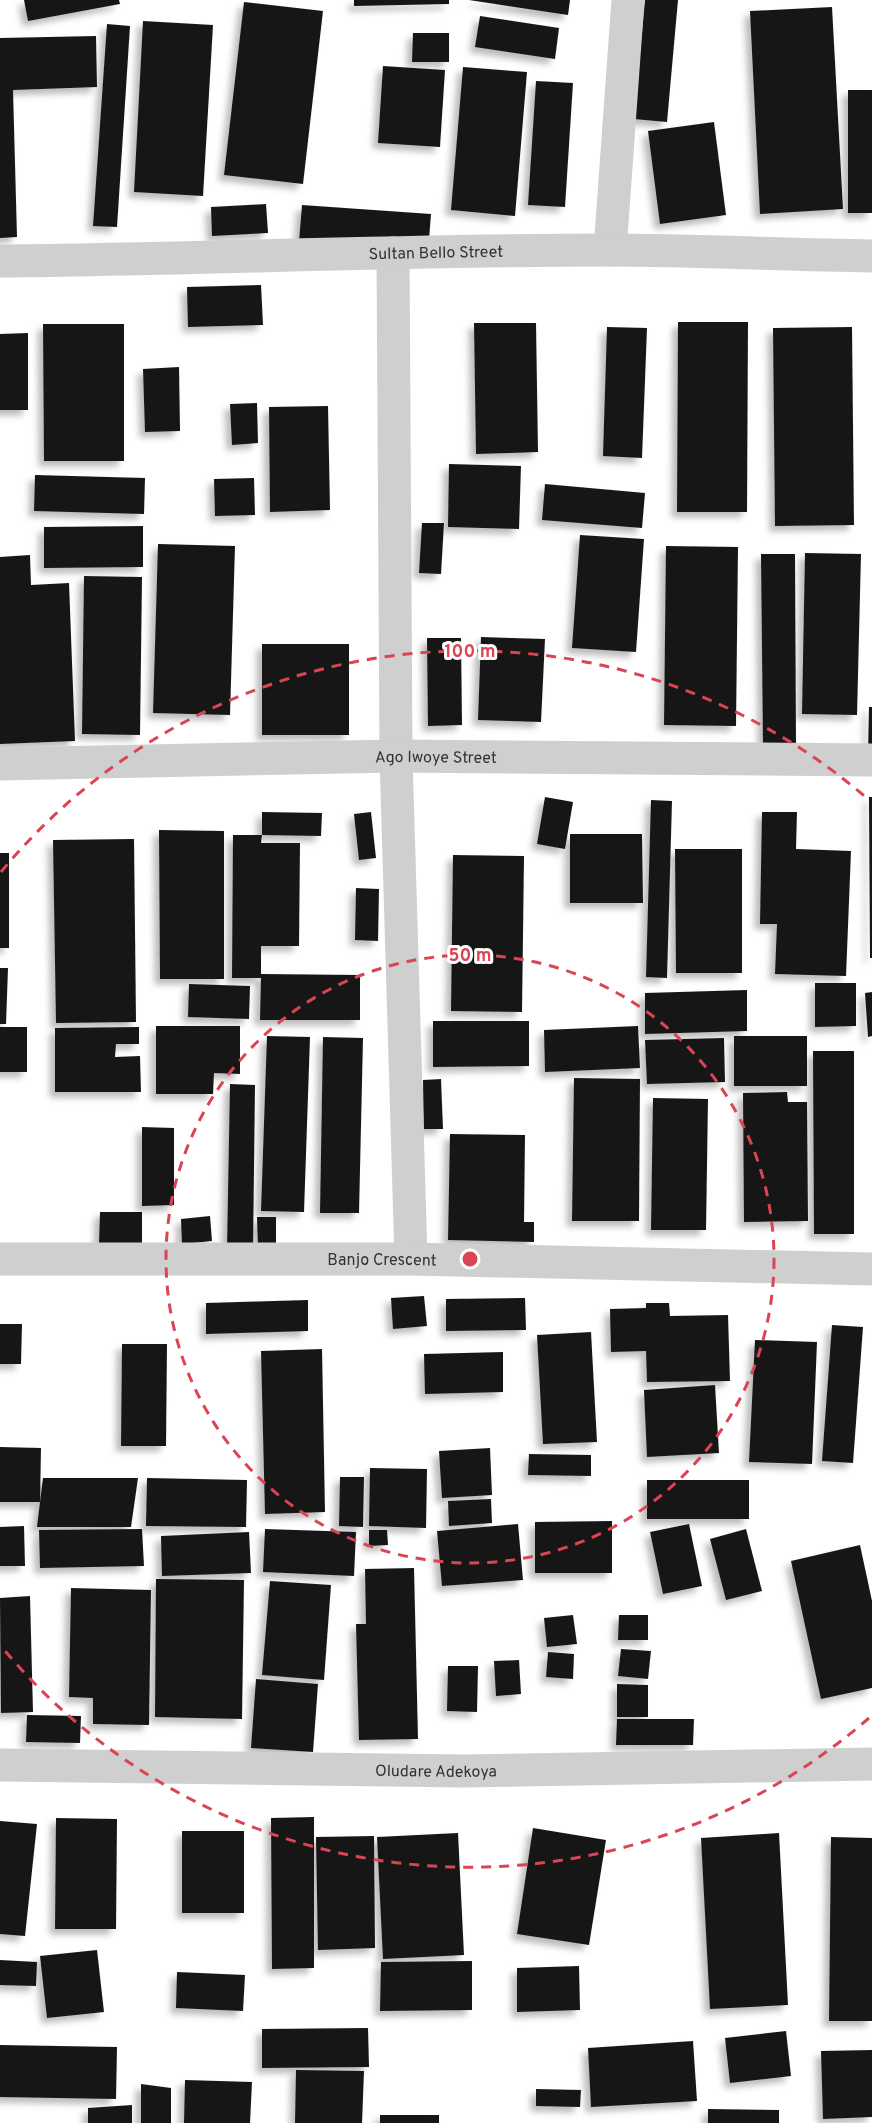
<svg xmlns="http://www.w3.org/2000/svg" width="872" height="2123" font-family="Overpass,sans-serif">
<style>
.building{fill:#191919;filter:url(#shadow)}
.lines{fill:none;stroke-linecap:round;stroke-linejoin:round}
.minor{stroke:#cfcfcf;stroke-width:33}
.ring{fill:none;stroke:#da4455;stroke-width:3;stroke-dasharray:10 8}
.labels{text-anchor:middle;stroke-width:6;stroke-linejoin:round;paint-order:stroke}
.street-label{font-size:16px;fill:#323232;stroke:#fff}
.centre{fill:#da4455;stroke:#fff;stroke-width:3}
.ring-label{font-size:18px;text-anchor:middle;font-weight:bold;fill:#da4455;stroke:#fff;stroke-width:6;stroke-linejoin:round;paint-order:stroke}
</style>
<defs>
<filter id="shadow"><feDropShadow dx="-5.5" dy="5.5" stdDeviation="3" flood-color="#0004"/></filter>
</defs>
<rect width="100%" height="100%" fill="#fff"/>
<g class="building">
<polygon points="24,0 119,0 120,4 28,21"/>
<polygon points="354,0 449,0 449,4 354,6"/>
<polygon points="469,0 570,0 568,15"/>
<polygon points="645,0 678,0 667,122 634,119"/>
<polygon points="244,2 323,11 303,184 224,175"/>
<polygon points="832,7 843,209 760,214 750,11"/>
<polygon points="480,16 559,28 555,59 475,47"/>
<polygon points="143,21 213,25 203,196 134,192"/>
<polygon points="107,24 130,26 117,227 93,226"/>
<polygon points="413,33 449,33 449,62 412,62"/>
<polygon points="96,36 97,87 13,90 17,237 0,238 0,38"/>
<polygon points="383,66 445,70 440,147 378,143"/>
<polygon points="463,67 527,72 515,216 451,210"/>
<polygon points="536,81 573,83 565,207 528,205"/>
<rect x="848" y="90" width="24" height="123"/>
<polygon points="714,122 726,215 660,224 648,131"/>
<polygon points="266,204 268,233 212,236 211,207"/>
<polygon points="302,205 431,214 428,252 299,242"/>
<polygon points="261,285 263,325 188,327 187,287"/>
<polygon points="678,322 748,322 747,512 677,512"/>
<polygon points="474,323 536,323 538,452 476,454"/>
<polygon points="43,324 124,324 124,461 44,461"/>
<polygon points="607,327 647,328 642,458 603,456"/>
<polygon points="852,327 854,525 775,526 773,328"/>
<polygon points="28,333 28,410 0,410 0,334"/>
<polygon points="179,367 180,431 145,432 143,369"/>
<polygon points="257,403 258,443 232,445 230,404"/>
<polygon points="328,406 330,510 270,512 269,407"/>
<polygon points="449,464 521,466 519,529 448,527"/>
<polygon points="35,475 145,478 144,514 34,511"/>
<polygon points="254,478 255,515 215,516 214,479"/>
<polygon points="545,484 645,493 642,528 542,520"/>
<polygon points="422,523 444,523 441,574 419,573"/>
<polygon points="143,526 143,567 44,568 44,527"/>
<polygon points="580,535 644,539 636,652 572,648"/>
<polygon points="158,544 235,546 230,715 153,713"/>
<polygon points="666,546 738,547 736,726 664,725"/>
<polygon points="805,553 861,554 857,715 802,714"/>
<polygon points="761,554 795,554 796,745 763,745"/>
<polygon points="30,555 31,585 69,583 75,741 0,744 0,557"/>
<polygon points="84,576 142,577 140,735 82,734"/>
<polygon points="481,637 545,639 541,722 478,720"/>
<polygon points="427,638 461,638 462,725 428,726"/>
<rect x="262" y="644" width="87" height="91"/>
<polygon points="869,707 872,707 872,753 868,753"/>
<polygon points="545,797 573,802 565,849 537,844"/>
<polygon points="869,797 872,797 872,958 870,958"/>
<polygon points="651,800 672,801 667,978 646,977"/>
<polygon points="262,812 322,813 321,836 262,835"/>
<polygon points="371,812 376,858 359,860 354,814"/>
<polygon points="762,812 797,812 796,849 851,851 846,976 775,974 777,924 760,924"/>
<polygon points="159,830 224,831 224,979 160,979"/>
<polygon points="570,834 642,834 643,903 570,903"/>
<polygon points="233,835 262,835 261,843 300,843 299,946 261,946 261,974 360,975 360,1020 260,1020 261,978 232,978"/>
<polygon points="134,839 136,1022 56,1023 53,840"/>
<polygon points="675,849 742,849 742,973 676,973"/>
<rect x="0" y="853" width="9" height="95"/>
<polygon points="453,855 524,856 522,1012 451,1011"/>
<polygon points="356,888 379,889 378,941 355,940"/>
<polygon points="0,968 8,968 6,1024 0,1024"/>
<polygon points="815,983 856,983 856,1026 815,1027"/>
<polygon points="189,984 250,986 249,1019 188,1017"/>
<polygon points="747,990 747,1031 645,1034 645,993"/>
<polygon points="872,992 872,1036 868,1037 865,993"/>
<polygon points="433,1021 529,1021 529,1066 433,1067"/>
<polygon points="156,1026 240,1026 240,1074 214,1073 213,1094 156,1094"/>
<polygon points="638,1026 640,1068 545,1072 544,1030"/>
<rect x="0" y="1027" width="27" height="45"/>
<polygon points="139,1027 139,1044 116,1044 115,1057 140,1056 141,1092 55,1092 55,1028"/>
<polygon points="267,1036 310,1037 304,1212 261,1211"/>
<rect x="734" y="1036" width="73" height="50"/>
<polygon points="323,1037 363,1038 359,1213 320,1213"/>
<polygon points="724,1038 725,1082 647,1084 645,1040"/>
<polygon points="813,1051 854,1051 854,1234 814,1234"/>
<polygon points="574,1078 640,1079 639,1221 572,1221"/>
<polygon points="441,1079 443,1129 424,1129 423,1080"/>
<polygon points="230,1084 255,1085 253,1250 227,1249"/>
<polygon points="787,1092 788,1102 807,1102 808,1221 744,1222 743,1093"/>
<polygon points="653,1098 708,1099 706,1230 651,1230"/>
<polygon points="142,1127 174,1128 174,1205 142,1206"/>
<polygon points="450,1134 525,1135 524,1222 534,1222 534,1242 448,1240"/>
<polygon points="100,1212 142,1212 142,1244 99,1245"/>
<polygon points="210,1216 212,1241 182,1244 181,1219"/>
<polygon points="257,1217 276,1217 276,1245 258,1246"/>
<polygon points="424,1296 427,1326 393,1329 391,1298"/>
<polygon points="525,1298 526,1330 446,1331 446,1299"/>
<polygon points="308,1300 308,1331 206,1334 206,1303"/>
<polygon points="646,1303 669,1303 670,1316 728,1315 730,1381 647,1382 646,1351 611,1352 610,1309 646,1308"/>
<polygon points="0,1324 22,1324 21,1364 0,1364"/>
<polygon points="832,1325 863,1327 853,1463 822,1461"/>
<polygon points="591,1332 597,1442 543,1444 537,1335"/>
<polygon points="755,1340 817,1342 812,1464 749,1462"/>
<polygon points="122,1344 167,1344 166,1446 121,1446"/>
<polygon points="322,1349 325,1512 265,1514 261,1351"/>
<polygon points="503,1352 503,1392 425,1394 424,1354"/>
<polygon points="715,1385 719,1453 647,1457 644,1390"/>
<polygon points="0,1447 41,1448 40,1502 43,1478 138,1478 131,1527 37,1527 40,1502 0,1502"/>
<polygon points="490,1448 492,1495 442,1498 439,1451"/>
<polygon points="529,1454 591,1455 591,1476 528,1475"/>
<polygon points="370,1468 427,1469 426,1528 369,1526"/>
<polygon points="340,1477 364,1477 363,1527 339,1526"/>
<polygon points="147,1478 247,1480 246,1527 146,1526"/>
<rect x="647" y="1480" width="102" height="39"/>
<polygon points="491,1499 492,1523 449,1526 448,1501"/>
<polygon points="612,1521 612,1573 535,1573 535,1522"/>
<polygon points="518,1524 523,1580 442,1586 437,1531"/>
<polygon points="689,1524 702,1586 663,1594 650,1532"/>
<polygon points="24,1526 25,1566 0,1566 0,1527"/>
<polygon points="142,1529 144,1566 40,1568 39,1530"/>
<polygon points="265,1529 356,1532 354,1576 263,1572"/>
<polygon points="746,1529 762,1591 726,1600 710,1539"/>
<polygon points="369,1530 387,1530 388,1545 369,1546"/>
<polygon points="249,1532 251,1573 162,1576 161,1536"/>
<polygon points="860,1545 872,1601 872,1688 821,1699 791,1561"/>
<polygon points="414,1568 418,1739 359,1740 356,1624 366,1624 365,1569"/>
<polygon points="156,1579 244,1580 242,1719 155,1717"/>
<polygon points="270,1581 331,1585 324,1680 262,1675"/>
<polygon points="71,1588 151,1590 149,1725 93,1724 93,1698 69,1697"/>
<polygon points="30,1596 33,1712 1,1713 0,1598"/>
<polygon points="573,1615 577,1644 547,1647 544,1618"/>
<polygon points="619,1615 648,1615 648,1640 618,1640"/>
<polygon points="621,1649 651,1651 648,1679 618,1676"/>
<polygon points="548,1652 574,1654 573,1679 546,1677"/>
<polygon points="519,1660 521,1694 496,1696 494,1661"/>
<polygon points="448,1666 478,1666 477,1712 447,1711"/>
<polygon points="256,1679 318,1684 313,1752 251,1748"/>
<polygon points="617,1684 648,1685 648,1717 617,1717"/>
<polygon points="27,1715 81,1716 80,1743 26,1742"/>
<polygon points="617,1719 694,1719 693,1745 616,1745"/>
<polygon points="314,1817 314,1968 272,1969 271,1818"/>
<polygon points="56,1818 117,1819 116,1929 55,1929"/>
<polygon points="0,1821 37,1824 25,1936 0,1934"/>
<polygon points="533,1828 606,1840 589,1945 517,1934"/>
<rect x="182" y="1831" width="62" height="82"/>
<polygon points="458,1833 464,1955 383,1959 377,1837"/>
<polygon points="779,1833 788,2005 710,2009 701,1838"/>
<polygon points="374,1836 375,1948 318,1950 316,1837"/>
<polygon points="831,1837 872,1838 872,2021 829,2021"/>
<polygon points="97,1950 104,2012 47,2018 40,1956"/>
<polygon points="0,1960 37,1962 36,1986 0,1985"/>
<polygon points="472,1961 472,2010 380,2011 381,1962"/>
<polygon points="579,1966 580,2010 517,2012 517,1968"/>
<polygon points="177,1972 245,1975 243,2011 176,2008"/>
<polygon points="368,2028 369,2067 262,2068 262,2029"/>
<polygon points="786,2031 791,2076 730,2083 725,2038"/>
<polygon points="693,2041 697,2101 591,2107 588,2048"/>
<polygon points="0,2045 117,2047 116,2099 0,2097"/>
<polygon points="872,2050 872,2117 823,2119 821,2051"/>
<polygon points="296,2070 364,2071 362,2123 295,2123"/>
<polygon points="185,2080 252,2082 250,2123 184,2123"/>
<polygon points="141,2084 171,2088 171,2123 141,2123"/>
<polygon points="536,2089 581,2090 580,2107 536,2106"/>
<polygon points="132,2105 132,2123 88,2123 88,2108"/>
<polygon points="708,2109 779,2110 779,2123 708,2123"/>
<rect x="380" y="2115" width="59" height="8"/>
</g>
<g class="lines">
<g class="minor">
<polyline points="610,250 628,0"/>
<polyline points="393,253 396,756 411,1259"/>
<path id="s1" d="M0,261C203,259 406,250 609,250C696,250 784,255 872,256"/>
<path id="s2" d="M0,764L396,756L872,760"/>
<path id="s3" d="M0,1259H411L872,1269"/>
<path id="s4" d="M0,1765L464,1771L872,1764"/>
</g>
</g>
<g class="ring">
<circle cx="470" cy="1259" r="304"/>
<path d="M869 1718A608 608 0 0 1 1 1646M1 872A608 608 0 0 1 869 800"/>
</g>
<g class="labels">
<g class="street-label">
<text dy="6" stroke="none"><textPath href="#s1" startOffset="436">Sultan Bello Street</textPath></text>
<text dy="6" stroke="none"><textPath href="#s2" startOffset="436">Ago Iwoye Street</textPath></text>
<text dy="6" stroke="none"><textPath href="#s3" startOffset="382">Banjo Crescent</textPath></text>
<text dy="6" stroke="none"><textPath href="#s4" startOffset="436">Oludare Adekoya</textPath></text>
</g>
</g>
<circle cx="470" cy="1259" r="9" class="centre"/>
<g class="ring-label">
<text x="470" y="657">100 m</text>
<text x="470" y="961">50 m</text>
</g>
</svg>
